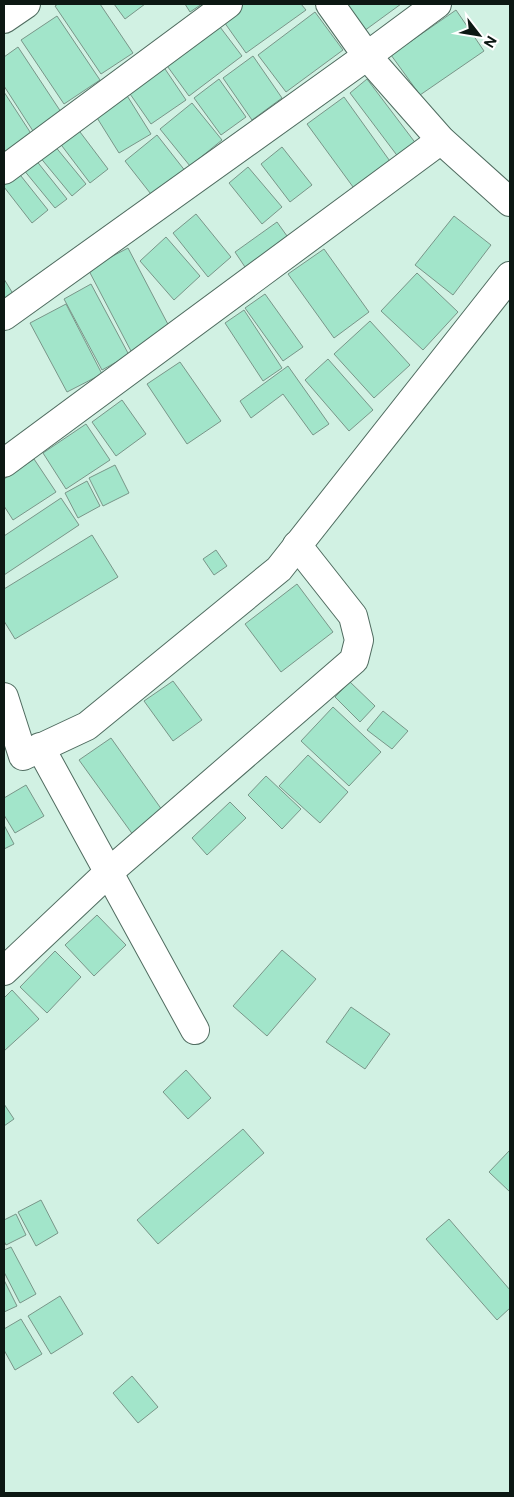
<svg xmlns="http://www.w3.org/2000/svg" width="514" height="1497" font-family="'Public Sans',sans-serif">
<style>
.building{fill:#a2e5ca;stroke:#799689}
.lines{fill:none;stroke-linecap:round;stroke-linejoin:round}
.minor-casing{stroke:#506c60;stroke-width:30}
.minor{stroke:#fff;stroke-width:28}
</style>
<rect width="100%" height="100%" fill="#d1f1e3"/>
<g class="building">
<polygon points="58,4 100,4 133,53 101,74 55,6"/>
<polygon points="114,4 145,4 125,19"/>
<polygon points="185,4 202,4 190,12"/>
<polygon points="243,4 301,4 306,10 246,53 222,19"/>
<polygon points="344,4 401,4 364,31"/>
<polygon points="456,10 484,51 420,95 391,55"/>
<polygon points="315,12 343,50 286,92 258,55"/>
<polygon points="57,16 100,80 64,104 21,40"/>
<polygon points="217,23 242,56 189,96 165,63"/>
<polygon points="18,47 61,112 33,131 4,86 4,57"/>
<polygon points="253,56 282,98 252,120 223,78"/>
<polygon points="163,66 186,100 151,124 128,91"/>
<polygon points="219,79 246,117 221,135 194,98"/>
<polygon points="367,79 420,149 402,162 350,93"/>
<polygon points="4,92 32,135 4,154"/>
<polygon points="126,94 151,134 119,153 94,113"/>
<polygon points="344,97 392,164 356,191 307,124"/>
<polygon points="192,103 222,140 190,166 160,129"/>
<polygon points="77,128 108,169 90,183 59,142"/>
<polygon points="157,135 186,172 154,198 125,161"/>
<polygon points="54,145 86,184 72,196 39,156"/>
<polygon points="282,147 312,185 290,202 261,164"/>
<polygon points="35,159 67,199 55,208 23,169"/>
<polygon points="248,167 282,207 262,224 229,183"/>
<polygon points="17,171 48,210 32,223 4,187 4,182"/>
<polygon points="196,214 231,257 208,277 173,233"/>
<polygon points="454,216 491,245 453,295 415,265"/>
<polygon points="277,222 292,243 249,273 235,252"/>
<polygon points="166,237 200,276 174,300 140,261"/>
<polygon points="128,248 172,332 132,353 88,269"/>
<polygon points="324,249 369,312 334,338 288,274"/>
<polygon points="417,273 458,312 423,350 381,311"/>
<polygon points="4,279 15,297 4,304"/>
<polygon points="91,284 129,355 102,370 64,299"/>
<polygon points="265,294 303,347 283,361 245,308"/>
<polygon points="66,304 102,374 67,392 30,323"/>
<polygon points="244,310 282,368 263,381 225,323"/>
<polygon points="370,321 410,365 374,398 334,354"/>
<polygon points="328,359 373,410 349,431 305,380"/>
<polygon points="180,362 221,421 187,444 147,384"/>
<polygon points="288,366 329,424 313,435 283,394 251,418 240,401"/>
<polygon points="122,400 146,434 116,456 92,422"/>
<polygon points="86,424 110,460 66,489 43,453"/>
<polygon points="34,459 56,492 13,520 4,506 4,479"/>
<polygon points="115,465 129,493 103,506 89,478"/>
<polygon points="87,481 100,506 78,518 65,493"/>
<polygon points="61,498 79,525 4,575 4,536"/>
<polygon points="92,535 118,577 15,639 4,621 4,589"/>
<polygon points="216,550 227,566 214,575 203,559"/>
<polygon points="297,584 333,632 281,672 245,624"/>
<polygon points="173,681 202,720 173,741 144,701"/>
<polygon points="350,682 375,706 360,722 335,697"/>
<polygon points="333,707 381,752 349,786 301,741"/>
<polygon points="383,711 408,731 392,749 367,730"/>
<polygon points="111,738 167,817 136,839 79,760"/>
<polygon points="308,755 348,792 320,823 279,786"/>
<polygon points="266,776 301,809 282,829 248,795"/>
<polygon points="26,785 44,816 15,833 4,815 4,798"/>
<polygon points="230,802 246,818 207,855 192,838"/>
<polygon points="4,825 14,844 4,849"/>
<polygon points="97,915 126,945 94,976 65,945"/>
<polygon points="282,950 316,979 267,1036 233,1006"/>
<polygon points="55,951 81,977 47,1013 20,987"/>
<polygon points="12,990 39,1019 4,1051 4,998"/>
<polygon points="351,1007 390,1034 365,1069 326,1042"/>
<polygon points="186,1070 211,1098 188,1119 163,1092"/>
<polygon points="4,1104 14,1119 4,1126"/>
<polygon points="243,1129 264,1153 158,1244 137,1220"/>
<polygon points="510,1150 510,1192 489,1172"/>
<polygon points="41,1200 58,1233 36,1246 18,1212"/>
<polygon points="16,1214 26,1235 6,1245 4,1241 4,1220"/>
<polygon points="449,1219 510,1290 510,1308 497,1320 426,1239"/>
<polygon points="11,1247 36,1294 20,1303 4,1272 4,1250"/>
<polygon points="4,1280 17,1306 4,1312"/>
<polygon points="60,1296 83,1334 51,1354 28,1316"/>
<polygon points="21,1319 42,1354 15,1370 4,1350 4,1329"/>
<polygon points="132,1376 158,1407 138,1423 113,1393"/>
</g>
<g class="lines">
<defs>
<g id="minor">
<polyline points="330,4 367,56 441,140 510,202"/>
<polyline points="4,19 26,4"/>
<polyline points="4,170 228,4"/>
<polyline points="4,316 367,56 437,4"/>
<polyline points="4,463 441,140"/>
<polyline points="4,697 23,756 87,726 279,569 510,276"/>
<polyline points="40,747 195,1030"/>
<polyline points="4,971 109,872 354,660 359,640 353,616 297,545"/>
</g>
</defs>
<use href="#minor" class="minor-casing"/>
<use href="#minor" class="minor"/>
</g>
<rect width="514" height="1497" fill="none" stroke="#0c1813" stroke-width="10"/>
<g transform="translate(479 35) rotate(121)" stroke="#ffffff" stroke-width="4" paint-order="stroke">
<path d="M0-4L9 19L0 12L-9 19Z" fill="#0c1813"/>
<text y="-8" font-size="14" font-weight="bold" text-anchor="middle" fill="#0c1813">N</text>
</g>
</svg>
